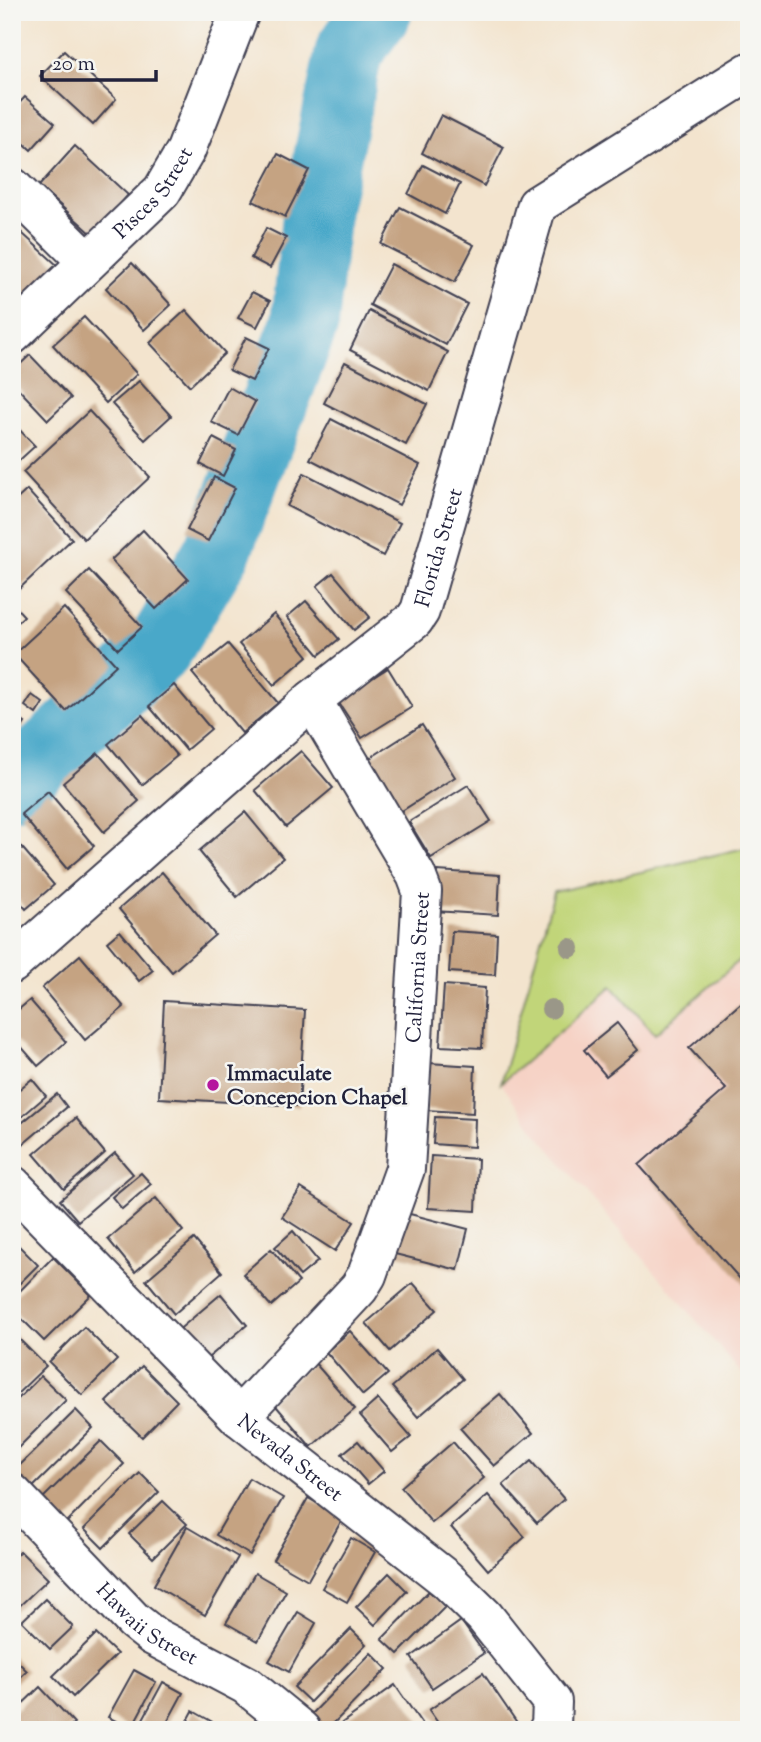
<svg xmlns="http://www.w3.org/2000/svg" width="761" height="1742" font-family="'Sorts Mill Goudy',serif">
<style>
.built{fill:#f6d2c5}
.green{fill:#c1d579;stroke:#727c5a;stroke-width:2}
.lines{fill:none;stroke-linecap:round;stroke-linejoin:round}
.river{stroke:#4aa8c9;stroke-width:68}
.building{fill:#c5a382}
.minor-casing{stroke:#413f51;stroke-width:42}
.minor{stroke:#fff;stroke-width:38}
.tree{fill:#9a9788}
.poi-dot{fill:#b5179e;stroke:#f6f6f2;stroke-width:2.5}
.labels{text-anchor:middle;stroke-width:5;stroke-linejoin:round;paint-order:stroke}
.street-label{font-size:21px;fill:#22223b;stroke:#f6f6f2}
.poi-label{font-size:21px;font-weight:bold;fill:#22223b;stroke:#f6f6f2;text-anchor:start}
</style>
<rect width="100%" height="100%" fill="#f6f6f2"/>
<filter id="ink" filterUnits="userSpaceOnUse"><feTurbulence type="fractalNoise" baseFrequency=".0143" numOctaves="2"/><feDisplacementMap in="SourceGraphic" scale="14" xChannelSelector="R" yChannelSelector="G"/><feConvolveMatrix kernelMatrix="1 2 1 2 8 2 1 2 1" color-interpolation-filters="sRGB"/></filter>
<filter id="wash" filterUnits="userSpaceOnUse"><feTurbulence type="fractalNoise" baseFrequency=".00686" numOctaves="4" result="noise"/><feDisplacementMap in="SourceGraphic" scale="28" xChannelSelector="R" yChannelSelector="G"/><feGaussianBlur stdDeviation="1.57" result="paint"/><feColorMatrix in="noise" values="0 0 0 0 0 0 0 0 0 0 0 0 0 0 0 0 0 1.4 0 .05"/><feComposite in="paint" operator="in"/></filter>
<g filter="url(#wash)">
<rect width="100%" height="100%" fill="#f3e4ce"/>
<polygon class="built" points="749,847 749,1382 537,1134 501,1083 554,892"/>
<polygon class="green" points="749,847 749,952 655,1034 612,986 501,1083 554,892"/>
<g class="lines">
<polyline class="river" points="12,785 158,650 217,552 305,323 317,208 349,51 378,12"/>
</g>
<g id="blocks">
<g class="building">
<polygon points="64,51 116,99 93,125 40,76"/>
<polygon points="25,97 55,123 31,150 12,132 12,111"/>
<polygon points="441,115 504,147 484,186 422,153"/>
<polygon points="75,146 128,195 93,235 39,186"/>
<polygon points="278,154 309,170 285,217 253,201"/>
<polygon points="423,165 460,184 445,214 408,194"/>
<polygon points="400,207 474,245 455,282 381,244"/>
<polygon points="12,224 57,265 12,313"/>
<polygon points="266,228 286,238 270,268 251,258"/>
<polygon points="132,263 171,305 144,330 106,288"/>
<polygon points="391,264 467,304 446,345 370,305"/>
<polygon points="252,292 270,301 257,327 238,318"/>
<polygon points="186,310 225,353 190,386 150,343"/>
<polygon points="369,311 448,352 429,391 350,350"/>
<polygon points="84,317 137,374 106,403 53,345"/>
<polygon points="246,337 269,348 252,381 229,370"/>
<polygon points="30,355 71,398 48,420 12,382 12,372"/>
<polygon points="345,362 427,404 406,445 324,403"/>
<polygon points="139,381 171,416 145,440 112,404"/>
<polygon points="229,387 255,402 238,435 211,422"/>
<polygon points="89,411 150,477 84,539 23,472"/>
<polygon points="331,419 420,465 399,505 310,459"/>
<polygon points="12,422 35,446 12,467"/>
<polygon points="213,438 236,450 223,476 200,464"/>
<polygon points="304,473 400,523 383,556 287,506"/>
<polygon points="214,477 235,488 208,541 187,530"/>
<polygon points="27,490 72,539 18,590 12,584 12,504"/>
<polygon points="143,530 188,579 156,609 111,560"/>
<polygon points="89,570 142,627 118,649 66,593"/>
<polygon points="333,573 370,617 354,630 317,586"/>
<polygon points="306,601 339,639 319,655 287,617"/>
<polygon points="12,603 24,616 12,627"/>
<polygon points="64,608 116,665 66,711 14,654"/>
<polygon points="274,614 308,656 274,685 239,644"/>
<polygon points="228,644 278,703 242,733 192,673"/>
<polygon points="388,668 412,707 362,738 337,700"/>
<polygon points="174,685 211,729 186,750 149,706"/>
<polygon points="32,695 43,703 36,714 25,706"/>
<polygon points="12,714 25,723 12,742"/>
<polygon points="142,715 177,756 142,785 108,744"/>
<polygon points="422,725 455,777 400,812 367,760"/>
<polygon points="301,751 333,788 286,827 255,790"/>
<polygon points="98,753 139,801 104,832 63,783"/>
<polygon points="468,785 491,821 431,858 409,822"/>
<polygon points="48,791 94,846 67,869 21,814"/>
<polygon points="245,812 283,858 237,897 199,851"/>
<polygon points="12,836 54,885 26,909 12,893"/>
<polygon points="437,871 500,875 498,915 434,911"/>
<polygon points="162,872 215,935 172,972 119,909"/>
<polygon points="120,931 153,970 139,981 107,942"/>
<polygon points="452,931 497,934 495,975 449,972"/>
<polygon points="80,955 124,1007 85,1040 42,988"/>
<polygon points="444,985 485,988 482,1048 440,1046"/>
<polygon points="749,996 749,1289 639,1165 726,1089 689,1048"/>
<polygon points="30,1000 66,1042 38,1066 12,1036 12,1015"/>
<polygon points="164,1001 305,1010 299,1106 159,1098"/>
<polygon points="617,1023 638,1050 606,1076 584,1050"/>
<polygon points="428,1063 475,1066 473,1113 426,1110"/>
<polygon points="32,1079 46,1096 12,1125 12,1095"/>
<polygon points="57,1094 67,1107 22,1145 12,1131"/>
<polygon points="435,1117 475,1119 474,1147 433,1144"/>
<polygon points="76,1118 105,1153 64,1189 34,1154"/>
<polygon points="115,1153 133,1174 78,1221 60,1200"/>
<polygon points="431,1156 478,1159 476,1211 428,1208"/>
<polygon points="141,1173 151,1184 122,1209 112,1197"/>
<polygon points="301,1188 354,1222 335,1251 282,1217"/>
<polygon points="156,1198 183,1231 135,1272 108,1239"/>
<polygon points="406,1213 468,1229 458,1270 395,1254"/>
<polygon points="293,1231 318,1261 300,1276 275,1247"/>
<polygon points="12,1239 38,1265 12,1291"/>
<polygon points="194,1239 222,1272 174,1314 146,1280"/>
<polygon points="271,1249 299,1282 271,1306 243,1274"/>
<polygon points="53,1257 91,1295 44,1341 12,1309 12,1299"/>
<polygon points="413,1283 437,1310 390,1351 366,1323"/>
<polygon points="221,1294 247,1325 202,1363 176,1332"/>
<polygon points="84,1327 117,1360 82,1395 49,1362"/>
<polygon points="350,1331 388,1374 363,1395 326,1352"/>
<polygon points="12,1332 46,1366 12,1399"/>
<polygon points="437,1348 463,1379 418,1417 392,1387"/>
<polygon points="314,1362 355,1409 311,1447 271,1400"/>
<polygon points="142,1366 177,1401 142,1437 106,1402"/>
<polygon points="41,1376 66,1400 14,1452 12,1450 12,1405"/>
<polygon points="500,1394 533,1433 494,1466 460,1428"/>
<polygon points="378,1399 411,1437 392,1452 360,1415"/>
<polygon points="76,1410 93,1428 28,1492 12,1477 12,1473"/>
<polygon points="101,1441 124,1464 66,1523 42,1499"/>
<polygon points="358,1441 384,1471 368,1484 342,1454"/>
<polygon points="453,1442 484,1478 432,1523 401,1487"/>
<polygon points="531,1461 564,1499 537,1523 503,1485"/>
<polygon points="140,1473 159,1492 103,1548 84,1529"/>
<polygon points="249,1478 283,1498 250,1555 216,1535"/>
<polygon points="488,1495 525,1537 488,1570 451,1527"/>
<polygon points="308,1498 343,1518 308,1580 273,1560"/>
<polygon points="163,1501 187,1524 153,1558 129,1534"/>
<polygon points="187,1527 238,1557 205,1615 154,1585"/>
<polygon points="351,1538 375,1552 347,1602 322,1588"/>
<polygon points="20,1551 48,1579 12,1613 12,1559"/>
<polygon points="255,1573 286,1591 258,1641 226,1623"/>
<polygon points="389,1573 407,1591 375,1625 356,1607"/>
<polygon points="429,1591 445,1607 398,1654 382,1639"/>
<polygon points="45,1599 73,1627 50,1649 22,1621"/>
<polygon points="298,1612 316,1623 289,1672 269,1661"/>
<polygon points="461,1621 484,1653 432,1688 411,1657"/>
<polygon points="351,1629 366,1644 310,1702 294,1687"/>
<polygon points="96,1634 117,1654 73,1697 53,1676"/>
<polygon points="371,1653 387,1669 327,1730 321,1730 308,1718"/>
<polygon points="12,1656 27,1671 12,1685"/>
<polygon points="134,1670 156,1682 131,1729 108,1717"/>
<polygon points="483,1673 522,1730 443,1730 429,1710"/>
<polygon points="163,1682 183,1693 163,1730 137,1730"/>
<polygon points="395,1685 426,1730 332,1730"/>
<polygon points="40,1687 74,1723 66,1730 12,1730 12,1714"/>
<polygon points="193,1711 218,1725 215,1730 183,1730"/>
</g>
</g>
</g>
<g filter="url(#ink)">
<use href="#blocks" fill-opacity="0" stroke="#413f51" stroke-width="2"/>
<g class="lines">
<defs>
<g id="minor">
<polyline points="12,187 87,261"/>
<path id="s1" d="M12,335L162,191L186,150L240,12"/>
<path id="s2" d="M12,964L312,700L414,620L420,611L537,205L749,72"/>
<path id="s3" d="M12,1185L239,1417L446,1579L484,1616L552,1702L551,1726L548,1730"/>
<path id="s4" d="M239,1417L359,1288L367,1275L405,1169L422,891L416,875L312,700"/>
<path id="s5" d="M12,1493L134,1621L153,1636L246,1685L301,1730"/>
</g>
</defs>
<use href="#minor" class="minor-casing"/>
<use href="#minor" class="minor"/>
</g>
<g class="tree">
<circle cx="570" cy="948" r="10"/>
<circle cx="551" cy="1009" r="10"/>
</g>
</g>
<circle class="poi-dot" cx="213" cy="1085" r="7"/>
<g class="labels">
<g class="street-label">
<text dy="7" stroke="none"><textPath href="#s1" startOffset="201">Pisces Street</textPath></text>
<text dy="7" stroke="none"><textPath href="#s2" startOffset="606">Florida Street</textPath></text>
<text dy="7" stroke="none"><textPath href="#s4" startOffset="506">California Street</textPath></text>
<text dy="7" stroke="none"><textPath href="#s3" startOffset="390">Nevada Street</textPath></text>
<text dy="7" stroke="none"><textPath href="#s5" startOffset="189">Hawaii Street</textPath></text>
</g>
<g class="poi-label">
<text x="227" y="1080">Immaculate<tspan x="227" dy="24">Concepcion Chapel</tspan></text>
</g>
</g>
<rect width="761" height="1742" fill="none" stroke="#f6f6f2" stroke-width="42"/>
<path d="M42 70v10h114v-10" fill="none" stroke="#22223b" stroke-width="3.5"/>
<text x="52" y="70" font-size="21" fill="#22223b" stroke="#f6f6f2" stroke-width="5" paint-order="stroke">20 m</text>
</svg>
